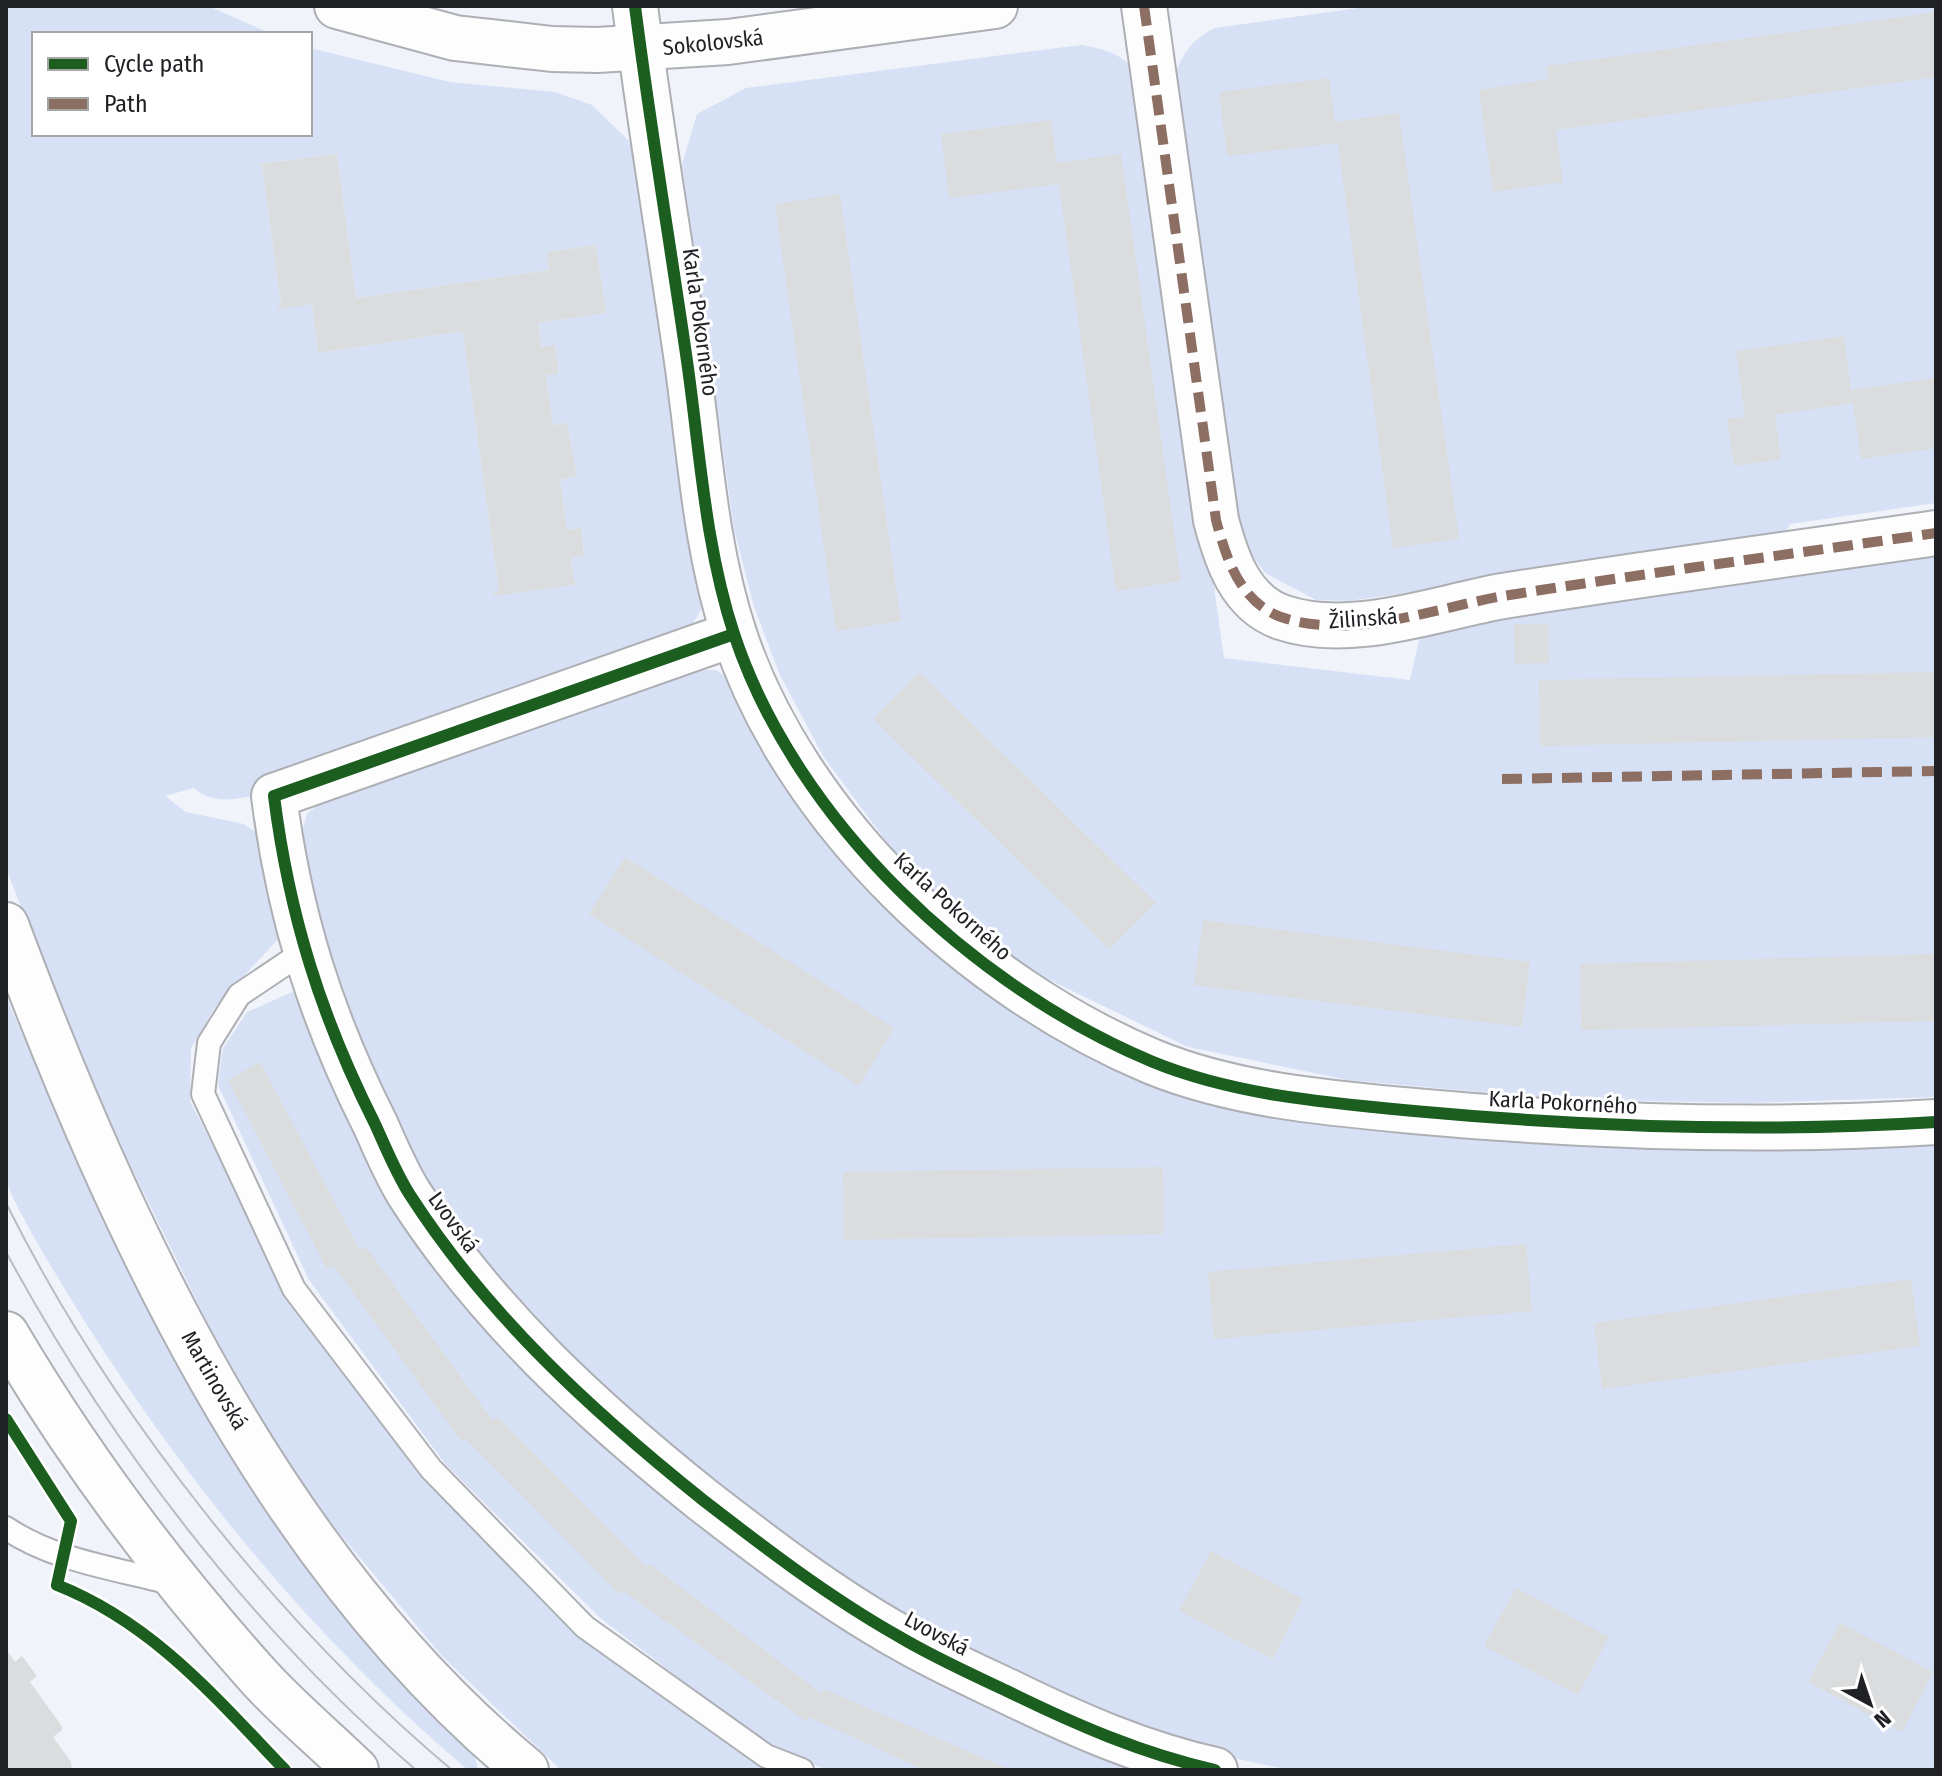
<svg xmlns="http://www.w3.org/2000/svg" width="1942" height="1776" font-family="'Fira Sans Condensed',sans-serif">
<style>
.green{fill:#d7e1f6;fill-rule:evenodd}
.building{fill:#dadcde}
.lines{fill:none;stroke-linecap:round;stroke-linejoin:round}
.lane-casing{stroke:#adafb4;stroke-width:26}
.street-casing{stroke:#adafb4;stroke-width:48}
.secondary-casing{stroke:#adafb4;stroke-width:48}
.lane{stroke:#fdfdfe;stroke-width:22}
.street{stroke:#fdfdfe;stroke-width:44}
.secondary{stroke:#fdfdfe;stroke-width:44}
.tram{stroke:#bbbcbe;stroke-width:2}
.quiet{stroke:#8d6e63;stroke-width:10;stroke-dasharray:20 10;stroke-linecap:butt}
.cycleway-casing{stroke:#fff;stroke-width:17}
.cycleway{stroke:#1b5e20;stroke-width:12}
.labels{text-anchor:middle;stroke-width:6;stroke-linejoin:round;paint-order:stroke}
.street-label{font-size:22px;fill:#1f2125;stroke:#fff}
</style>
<rect width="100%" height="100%" fill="#f0f3fa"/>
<g class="green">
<path d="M6,6H208L272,34H34V134H310V48L450,82L555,92L592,105L629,141L644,194L704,605L685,637L258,795C234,799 214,805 194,788L165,796L186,812L244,824L265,839L284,933L215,1007L191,1048L190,1101L288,1293L579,1633L767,1770H561L442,1656L335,1528L278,1448L211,1330L83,1069L6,868ZM337,154L356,298L549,270L547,252L596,245L606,313L538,323L541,347L555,345L559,373L546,375L553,425L567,423L577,476L560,480L567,530L581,528L584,555L571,558L574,581L579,584L494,595L499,591L463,334L457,332L318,353L312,304L278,308L281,305L262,166L258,164Z"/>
<path d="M1373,6H1936V503L1790,524L1781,541L1348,601L1316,600L1265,573L1243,543L1234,505L1174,77C1183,53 1192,39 1215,28Z"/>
<path d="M1081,45C1123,52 1136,62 1147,104L1224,658L1410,680L1420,636L1435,622L1936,548V1097L1749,1103L1557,1099L1348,1080L1188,1047L1031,971L977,932L894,852L823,756L780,675L754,607L734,529L682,164L697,114L746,88Z"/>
<polygon points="703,670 716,670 741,688 866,882 1180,1088 1936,1138 1936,1770 1290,1770 1242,1760 1106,1717 910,1626 806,1561 563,1360 436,1201 389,1114 347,1019 298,845 307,814 326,798"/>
<polygon points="301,988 317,1033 608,1444 1160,1770 828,1770 774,1750 600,1618 446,1465 309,1280 218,1085 223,1048 247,1012"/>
<path d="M6,997L121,1256L232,1458L295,1549L343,1611L418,1695L474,1752L478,1770H468C309,1635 174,1469 66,1291C52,1268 11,1201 6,1179C3,1162 6,1141 6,1124C6,1082 6,1040 6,997Z"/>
</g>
<g class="building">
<polygon points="1936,12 1936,77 1556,130 1563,182 1493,192 1479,90 1549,79 1546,66"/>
<polygon points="1329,78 1335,122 1399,113 1459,539 1393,548 1338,143 1227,156 1219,92"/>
<polygon points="1051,120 1057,163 1121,154 1181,581 1116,591 1059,184 949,198 941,134"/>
<polygon points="337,154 356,298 549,270 547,252 596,245 606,313 538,323 541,347 555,345 559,374 546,375 553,425 567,423 577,476 560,480 567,530 581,528 584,556 571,558 574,581 579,584 494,596 494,592 499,591 463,334 457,332 318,353 312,304 278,309 277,305 281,305 262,166 258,164"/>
<polygon points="840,194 901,621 836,631 775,204"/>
<polygon points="1844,336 1851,390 1936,378 1936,448 1861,459 1853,403 1775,415 1781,459 1734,466 1727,419 1745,417 1736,351"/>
<polygon points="1514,624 1548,624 1549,663 1515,664"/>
<polygon points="919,672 1156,903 1109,949 873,719"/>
<polygon points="1936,672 1936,737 1540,746 1539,680"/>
<polygon points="625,857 894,1028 859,1086 589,914"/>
<polygon points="1203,920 1530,962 1522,1027 1194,985"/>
<polygon points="1936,954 1936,1021 1581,1030 1580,964"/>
<polygon points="260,1062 360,1250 366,1247 493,1421 497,1416 647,1568 650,1564 821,1693 824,1689 1011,1770 924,1770 809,1717 807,1722 623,1591 619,1594 466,1439 462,1442 333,1265 327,1269 228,1080"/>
<polygon points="1163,1167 1164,1234 844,1240 843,1172"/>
<polygon points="1526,1244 1532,1311 1214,1339 1208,1272"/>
<polygon points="1911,1279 1920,1346 1602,1389 1594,1323"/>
<polygon points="1211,1551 1303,1599 1273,1659 1179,1611"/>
<polygon points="1516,1588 1609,1637 1578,1695 1484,1646"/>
<polygon points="1840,1623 1933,1672 1902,1732 1808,1682"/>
<polygon points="6,1649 15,1662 22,1656 37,1676 30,1682 61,1725 62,1730 53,1737 71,1762 72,1770 6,1770"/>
</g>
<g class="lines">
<defs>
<g id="lane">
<polyline points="303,952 239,995 209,1043 203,1094 294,1289 431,1469 585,1627 766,1756 802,1770"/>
<path d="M6,1528C54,1561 119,1569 174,1584"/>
</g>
<g id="street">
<polyline points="337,6 455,38 552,49 597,50 728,42 995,6"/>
<path d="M635,6C650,125 670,243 687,361C700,452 705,546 734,634C796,821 973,987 1153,1062C1234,1095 1327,1103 1414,1111C1588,1127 1762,1133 1936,1122"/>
<path d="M1144,6L1216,520C1226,558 1240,602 1281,617C1350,641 1435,608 1503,596C1647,573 1792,554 1936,533"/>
<path d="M734,634L274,796C289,915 321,1017 375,1124C386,1148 396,1173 410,1195C488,1316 592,1411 703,1500C765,1548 829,1597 898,1636C933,1657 971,1674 1007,1691C1074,1724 1143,1754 1215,1770"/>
</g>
<g id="secondary">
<path d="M6,925C119,1227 272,1561 526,1770"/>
<path d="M6,1334C78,1456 164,1571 259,1677C289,1710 324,1739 356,1770"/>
</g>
</defs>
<use href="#lane" class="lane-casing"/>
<use href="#street" class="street-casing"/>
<use href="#secondary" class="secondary-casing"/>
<use href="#lane" class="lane"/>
<use href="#street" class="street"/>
<use href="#secondary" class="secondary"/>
<g class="tram">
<path d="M6,1203C108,1408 277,1623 452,1770"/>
<path d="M6,1252C108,1441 252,1630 416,1770"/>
</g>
<g class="quiet">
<path d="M1144,6L1216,520C1226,558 1240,602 1281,617C1350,641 1435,608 1503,596C1647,573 1792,554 1936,533"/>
<polyline points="1502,779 1936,771"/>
</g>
<defs>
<g id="cycleway">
<path d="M635,6C650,125 670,243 687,361C700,452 705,546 734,634C796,821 973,987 1153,1062C1234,1095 1327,1103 1414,1111C1588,1127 1762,1133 1936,1122"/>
<path d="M734,634L274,796C289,915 321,1017 375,1124C386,1148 396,1173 410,1195C488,1316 592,1411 703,1500C765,1548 829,1597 898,1636C933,1657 971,1674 1007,1691C1074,1724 1143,1754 1215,1770"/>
<path d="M6,1419L71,1521L57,1585C153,1623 216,1698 285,1770"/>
</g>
</defs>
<use href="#cycleway" class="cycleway-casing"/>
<use href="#cycleway" class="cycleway"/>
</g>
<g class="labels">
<g class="street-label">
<text transform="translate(713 42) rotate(-6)" y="8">Sokolovská</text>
<text transform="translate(701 322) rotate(82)" y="8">Karla Pokorného</text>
<text transform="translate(1363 618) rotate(-4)" y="8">Žilinská</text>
<text transform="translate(953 906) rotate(42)" y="8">Karla Pokorného</text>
<text transform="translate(1563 1102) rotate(3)" y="8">Karla Pokorného</text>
<text transform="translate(454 1222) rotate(54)" y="8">Lvovská</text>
<text transform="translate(215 1380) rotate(60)" y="8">Martinovská</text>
<text transform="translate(937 1633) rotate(28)" y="8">Lvovská</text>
</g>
</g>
<rect width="1942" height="1776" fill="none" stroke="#1f2125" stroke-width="16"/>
<rect x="32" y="32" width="280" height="104" fill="#ffffff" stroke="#a5a6a8" stroke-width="2"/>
<rect x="48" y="58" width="40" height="12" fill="#1b5e20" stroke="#a5a6a8" stroke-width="2"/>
<text x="104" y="72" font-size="24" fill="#1f2125">Cycle path</text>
<rect x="48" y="98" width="40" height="12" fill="#8d6e63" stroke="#a5a6a8" stroke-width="2"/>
<text x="104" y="112" font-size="24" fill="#1f2125">Path</text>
<g transform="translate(1870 1704) rotate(140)" stroke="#ffffff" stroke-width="6" paint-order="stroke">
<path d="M0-6L14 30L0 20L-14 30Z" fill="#1f2125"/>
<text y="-12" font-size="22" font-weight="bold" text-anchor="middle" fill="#1f2125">N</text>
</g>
</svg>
